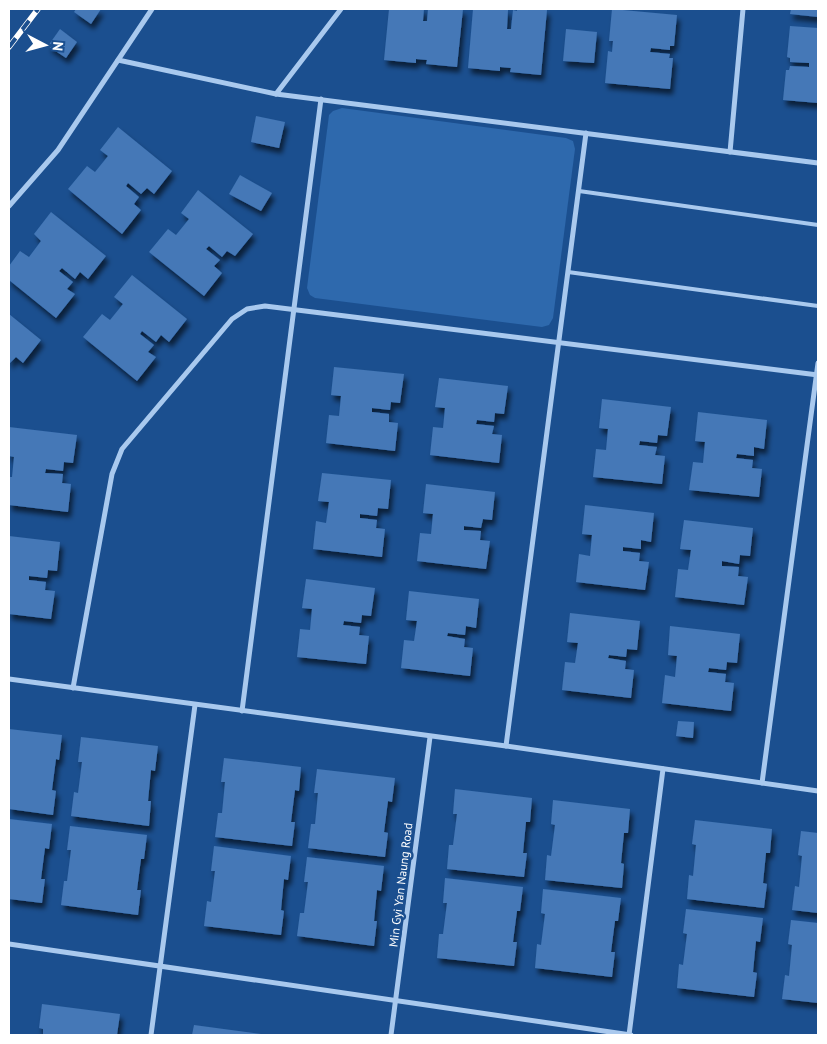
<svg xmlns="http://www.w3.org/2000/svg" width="827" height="1044" font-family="'PT Sans',sans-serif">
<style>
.green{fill:#2e69ad}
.building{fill:#4478b7;filter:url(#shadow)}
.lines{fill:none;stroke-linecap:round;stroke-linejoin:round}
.service{stroke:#a9c9ee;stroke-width:4}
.minor{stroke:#a9c9ee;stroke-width:5}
.rail-casing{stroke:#fff;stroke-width:5.5}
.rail{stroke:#1b4f8f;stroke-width:4;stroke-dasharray:11;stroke-linecap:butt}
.labels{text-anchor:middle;stroke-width:5;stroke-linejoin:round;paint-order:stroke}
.street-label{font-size:12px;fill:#fff;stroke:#1b4f8f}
</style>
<defs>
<filter id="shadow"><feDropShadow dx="3" dy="5.5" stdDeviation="2.5" flood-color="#0009"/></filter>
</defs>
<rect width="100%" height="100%" fill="#1b4f8f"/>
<polygon class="green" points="342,108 566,138 573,141 575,149 553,318 549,325 542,327 315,298 310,295 307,288 329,115 333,111"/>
<g class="building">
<polygon points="76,9 101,9 91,24 74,12"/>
<polygon points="389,9 424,9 423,21 427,21 428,9 463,9 457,67 426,64 427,60 416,59 416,63 384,60"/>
<polygon points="473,9 508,10 507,29 511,29 513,10 517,11 517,9 547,10 541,75 510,72 511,68 500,67 500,71 468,68"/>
<polygon points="612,9 677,15 674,46 670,46 670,50 651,48 650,52 670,54 669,58 673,58 670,89 605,83 608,51 612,52 613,41 609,41"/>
<polygon points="791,9 818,9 818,17 790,14"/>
<polygon points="790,26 818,28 818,103 783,100 786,70 789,70 790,66 809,67 809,63 790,62 790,58 787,57"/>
<polygon points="60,29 77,42 66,58 48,46"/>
<polygon points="566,29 597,32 594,63 563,61"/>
<polygon points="256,116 285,122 279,148 251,142"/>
<polygon points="118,127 172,171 154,194 147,188 141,194 128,183 126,186 139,197 134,204 141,210 122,234 68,189 87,166 95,172 108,156 100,150"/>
<polygon points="240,175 272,193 261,211 229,194"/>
<polygon points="198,190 253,234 235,256 227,251 222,257 209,246 206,249 220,260 214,266 222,273 204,296 149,252 168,229 176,235 189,219 181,213"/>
<polygon points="51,212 106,256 88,279 80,272 75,279 62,268 59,271 73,282 67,289 75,294 56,318 9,280 9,266 20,251 29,257 41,241 34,234"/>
<polygon points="132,275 187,319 169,342 161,335 156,342 142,331 140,334 154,345 148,352 156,357 137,381 83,337 102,314 110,320 123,304 114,297"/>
<polygon points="9,314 41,340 23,363 16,357 10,363 9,362"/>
<polygon points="334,367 404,374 400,403 391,402 390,410 372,408 372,412 389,414 389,422 398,423 395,451 326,443 329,415 339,416 341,396 331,395"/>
<polygon points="439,378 508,386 504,414 495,413 494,422 477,420 476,424 494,426 492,434 502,435 499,463 430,455 433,427 443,428 445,408 435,407"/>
<polygon points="602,399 671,407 667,436 658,435 657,443 640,441 639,445 657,447 655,455 665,456 662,484 593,477 596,449 606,450 608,429 599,428"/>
<polygon points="698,412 767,420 764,449 754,447 754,456 737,454 736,458 753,460 752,468 762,469 759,497 689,490 693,462 703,463 705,442 695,441"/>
<polygon points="9,427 77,435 73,463 64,462 63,471 46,469 45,473 63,474 62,483 71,484 68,512 9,505 9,477 12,477 14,457 9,456"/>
<polygon points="322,473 391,480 388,509 378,508 377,516 360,514 360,518 377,520 376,528 385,529 382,557 313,549 316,521 326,523 329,502 318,501"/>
<polygon points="426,484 495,492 492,520 483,519 481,528 464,526 464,530 481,531 480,540 490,541 486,569 417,561 420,533 431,534 433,514 423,513"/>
<polygon points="585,505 654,513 651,542 641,540 641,549 623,547 623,551 640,553 639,561 649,562 645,590 576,582 579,554 590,556 592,535 582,534"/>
<polygon points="684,520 753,528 750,556 740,555 739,564 722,561 722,566 739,567 738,576 748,577 744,605 675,597 678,569 688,570 691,550 680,549"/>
<polygon points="9,536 60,542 57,571 48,570 47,578 29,576 29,580 46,582 45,590 55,591 51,619 9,614"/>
<polygon points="306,579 375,588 371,616 362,615 361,623 344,621 343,625 360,627 359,635 369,636 366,664 297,657 300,629 310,630 312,609 302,608"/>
<polygon points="409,591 479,599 476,628 466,626 465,635 448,633 447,636 465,639 464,647 473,648 470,676 401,668 404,640 414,641 417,621 406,620"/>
<polygon points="570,613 640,621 637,650 627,649 626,657 609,655 608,658 626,661 625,669 634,670 631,698 562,690 565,662 575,663 578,643 567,642"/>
<polygon points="670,626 740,634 737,663 727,662 726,670 709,668 708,672 726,674 725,682 734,683 731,711 662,703 665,675 675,677 677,656 668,655"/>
<polygon points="678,721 694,722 693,738 676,736"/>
<polygon points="9,729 62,735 59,760 56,759 52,790 56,791 53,815 9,809"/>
<polygon points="81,737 158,746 155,771 151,770 148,801 151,801 149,826 71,816 74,792 78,793 82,762 78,762"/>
<polygon points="224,758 301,767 299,791 295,790 291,822 295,822 292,846 215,837 218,813 222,813 225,782 221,782"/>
<polygon points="317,769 395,778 392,802 388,801 384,832 388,833 385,857 308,848 311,824 315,824 318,793 314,793"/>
<polygon points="455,789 532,798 530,822 526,822 523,853 527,853 524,877 447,869 449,845 453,845 457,814 453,814"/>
<polygon points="553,800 630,809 628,833 624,833 621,863 624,864 622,888 545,880 547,855 551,856 555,825 551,824"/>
<polygon points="9,819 52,824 49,849 45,848 41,879 45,879 42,903 9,899"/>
<polygon points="695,820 772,829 770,853 766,853 763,883 767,884 764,908 687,899 689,875 693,876 696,845 692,844"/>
<polygon points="70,826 147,835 144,859 141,859 137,890 141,890 138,915 61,905 64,881 67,881 71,850 67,850"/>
<polygon points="801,831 818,833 818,913 792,910 795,886 799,887 802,856 798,855"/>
<polygon points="214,846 291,856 288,880 284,879 281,910 284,911 281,935 204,926 207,901 211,902 215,871 211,871"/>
<polygon points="307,857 384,866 381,891 377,890 374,921 377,921 374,946 297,936 300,913 304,913 308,882 304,882"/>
<polygon points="445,878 523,887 520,911 517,911 513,942 517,942 514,966 437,958 439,934 443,934 447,903 443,903"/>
<polygon points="543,889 621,898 618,921 615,921 611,952 615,952 612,977 535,968 537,944 541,945 545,914 541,913"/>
<polygon points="686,909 763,918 760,942 756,941 753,972 757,973 754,997 677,988 679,964 683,965 687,934 683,933"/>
<polygon points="791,920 818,923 818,1003 782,999 785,975 789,976 792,945 788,944"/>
<polygon points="42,1004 120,1014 117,1035 43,1035 43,1029 39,1028"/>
<polygon points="194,1025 261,1034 261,1035 192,1035"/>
</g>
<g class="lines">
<g class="service">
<polyline points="579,191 818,225"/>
<polyline points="568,272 818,306"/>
</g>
<g class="minor">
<polyline points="118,60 276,94 818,163"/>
<polyline points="276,94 341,9"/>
<polyline points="730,152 743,9"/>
<polyline points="9,206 58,150 152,9"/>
<polyline points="9,679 506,746 818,791"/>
<polyline points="73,688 112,474 122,449 232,319 247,309 265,306 818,375"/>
<polyline points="242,711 321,99"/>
<polyline points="506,746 586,133"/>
<polyline points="762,783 818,363"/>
<polyline points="9,944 631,1035"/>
<polyline points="151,1035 195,705"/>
<polyline points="391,1035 430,737"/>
<polyline points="629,1035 663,769"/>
</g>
<defs>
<polyline id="rail" points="9,47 38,9"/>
</defs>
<use href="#rail" class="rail-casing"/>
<use href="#rail" class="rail"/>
</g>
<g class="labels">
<g class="street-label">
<text transform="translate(401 885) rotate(-83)" y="4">Min Gyi Yan Naung Road</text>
</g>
</g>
<rect width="827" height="1044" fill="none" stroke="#ffffff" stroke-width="20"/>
<g transform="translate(45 45) rotate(96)" stroke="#1b4f8f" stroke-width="4" paint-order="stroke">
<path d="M0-4L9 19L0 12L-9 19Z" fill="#ffffff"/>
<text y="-8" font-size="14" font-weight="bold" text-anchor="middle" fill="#ffffff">N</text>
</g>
</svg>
